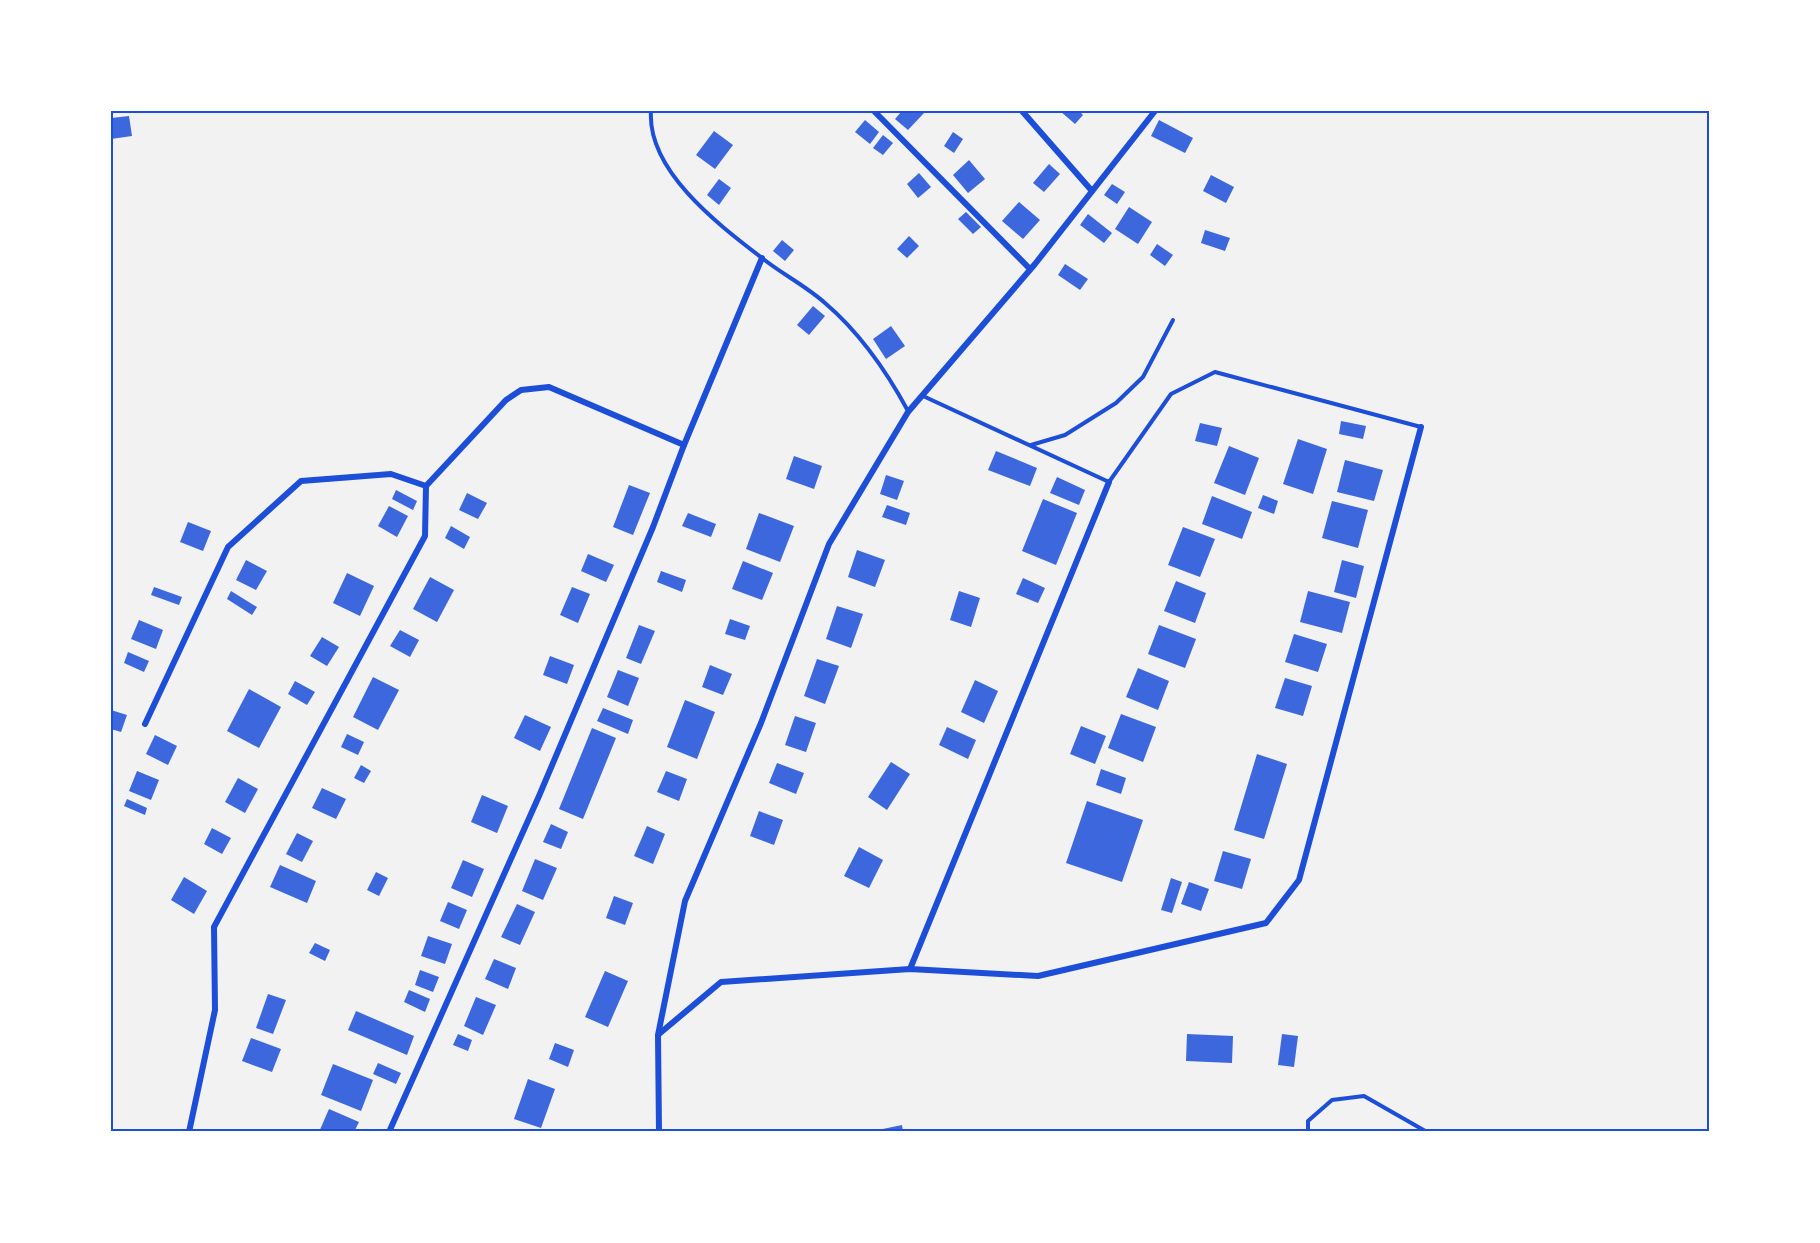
<svg xmlns="http://www.w3.org/2000/svg" width="1820" height="1243" font-family="Roboto,sans-serif">
<style>
.building{fill:#3d67dc}
.lines{fill:none;stroke-linecap:round;stroke-linejoin:round}
.service{stroke:#1d4ed8;stroke-width:4}
.minor{stroke:#1d4ed8;stroke-width:6}
.neatline{fill:none;stroke:#1d4ed8;stroke-width:2}
</style>
<rect width="100%" height="100%" fill="#f2f2f2"/>
<g class="building">
<polygon points="902,111 922,111 924,113 908,130 895,119"/>
<polygon points="1060,111 1079,111 1083,115 1075,124"/>
<polygon points="129,116 132,136 111,139 111,118"/>
<polygon points="865,120 879,132 870,144 855,132"/>
<polygon points="1159,120 1193,138 1185,153 1151,136"/>
<polygon points="714,131 733,145 715,169 696,155"/>
<polygon points="953,132 963,139 954,153 944,146"/>
<polygon points="883,135 893,143 883,155 873,148"/>
<polygon points="969,160 985,179 968,193 953,175"/>
<polygon points="1049,164 1060,174 1044,192 1033,183"/>
<polygon points="919,173 931,187 918,198 907,184"/>
<polygon points="1211,175 1234,187 1226,203 1203,191"/>
<polygon points="719,179 731,188 719,205 707,195"/>
<polygon points="1112,184 1125,192 1117,204 1104,195"/>
<polygon points="1019,202 1040,220 1023,239 1002,221"/>
<polygon points="1129,207 1152,222 1138,244 1115,229"/>
<polygon points="966,212 981,227 973,234 958,219"/>
<polygon points="1088,214 1112,233 1104,243 1080,225"/>
<polygon points="1205,230 1230,238 1225,251 1201,243"/>
<polygon points="909,236 919,246 907,258 897,249"/>
<polygon points="782,240 794,250 785,261 773,251"/>
<polygon points="1157,244 1173,255 1165,266 1150,255"/>
<polygon points="1065,264 1088,279 1080,290 1058,275"/>
<polygon points="813,306 825,316 809,335 797,325"/>
<polygon points="891,326 905,346 886,359 873,339"/>
<polygon points="1341,421 1366,426 1363,439 1339,434"/>
<polygon points="1200,423 1222,428 1217,446 1195,441"/>
<polygon points="1298,439 1327,449 1313,494 1283,484"/>
<polygon points="1229,446 1259,458 1245,495 1214,483"/>
<polygon points="996,451 1037,468 1030,486 988,470"/>
<polygon points="794,456 822,466 814,489 786,479"/>
<polygon points="1345,460 1383,470 1374,501 1337,492"/>
<polygon points="886,475 904,481 897,500 880,494"/>
<polygon points="1057,477 1085,490 1079,505 1050,493"/>
<polygon points="629,485 650,493 633,535 613,527"/>
<polygon points="396,490 417,501 413,510 392,499"/>
<polygon points="467,493 487,503 478,519 459,510"/>
<polygon points="1263,495 1278,501 1274,514 1258,508"/>
<polygon points="1212,496 1252,512 1242,539 1202,524"/>
<polygon points="1043,499 1077,513 1056,565 1022,551"/>
<polygon points="1332,501 1368,510 1358,548 1322,538"/>
<polygon points="887,505 910,513 906,525 882,517"/>
<polygon points="389,506 408,516 397,537 378,526"/>
<polygon points="688,513 716,524 711,537 682,526"/>
<polygon points="759,513 794,526 780,562 746,549"/>
<polygon points="188,522 211,531 203,551 180,542"/>
<polygon points="451,526 470,537 464,549 445,538"/>
<polygon points="1183,527 1215,539 1200,577 1168,565"/>
<polygon points="857,550 885,560 875,587 848,577"/>
<polygon points="588,554 614,565 606,582 581,571"/>
<polygon points="246,560 267,571 256,590 236,580"/>
<polygon points="1342,560 1364,566 1356,598 1334,592"/>
<polygon points="743,561 773,573 762,600 732,589"/>
<polygon points="661,571 686,580 682,592 657,582"/>
<polygon points="347,573 374,586 360,616 333,603"/>
<polygon points="430,577 454,590 437,622 413,609"/>
<polygon points="1023,578 1045,588 1038,603 1016,594"/>
<polygon points="1176,581 1206,593 1195,623 1164,611"/>
<polygon points="154,587 182,597 179,605 151,595"/>
<polygon points="572,587 590,594 578,623 560,615"/>
<polygon points="231,591 257,607 252,615 227,599"/>
<polygon points="959,591 980,598 971,627 950,620"/>
<polygon points="1308,591 1350,602 1342,633 1300,622"/>
<polygon points="837,606 863,614 851,648 826,639"/>
<polygon points="730,619 750,626 745,640 725,634"/>
<polygon points="139,620 163,630 156,649 131,639"/>
<polygon points="639,625 655,631 641,664 626,658"/>
<polygon points="1159,625 1196,639 1185,668 1148,654"/>
<polygon points="400,630 419,640 410,657 390,646"/>
<polygon points="1294,634 1327,644 1318,672 1285,662"/>
<polygon points="322,637 339,647 327,666 310,656"/>
<polygon points="128,652 149,661 144,672 124,663"/>
<polygon points="550,656 574,665 567,684 543,675"/>
<polygon points="817,659 839,666 825,704 804,696"/>
<polygon points="710,665 732,674 723,695 702,687"/>
<polygon points="1138,668 1169,681 1158,710 1126,697"/>
<polygon points="618,670 639,678 628,706 607,697"/>
<polygon points="373,677 399,690 378,730 353,717"/>
<polygon points="1285,678 1312,686 1303,716 1275,708"/>
<polygon points="975,680 998,691 984,723 961,712"/>
<polygon points="295,681 315,692 307,705 288,694"/>
<polygon points="249,689 281,707 259,748 227,731"/>
<polygon points="685,700 715,712 697,759 667,747"/>
<polygon points="603,708 633,720 628,734 597,721"/>
<polygon points="111,710 127,715 121,732 111,729"/>
<polygon points="1121,714 1156,727 1143,762 1108,748"/>
<polygon points="525,715 551,727 540,751 514,738"/>
<polygon points="795,716 816,723 806,752 785,745"/>
<polygon points="1081,726 1106,736 1095,764 1070,754"/>
<polygon points="947,727 976,740 968,759 939,745"/>
<polygon points="592,728 616,738 583,819 559,809"/>
<polygon points="347,734 364,742 358,755 341,747"/>
<polygon points="155,735 177,746 168,765 146,754"/>
<polygon points="1257,754 1287,764 1264,839 1234,830"/>
<polygon points="891,762 910,774 887,810 868,797"/>
<polygon points="777,763 804,773 796,794 769,783"/>
<polygon points="361,765 371,771 364,783 354,778"/>
<polygon points="1101,769 1126,778 1121,794 1096,785"/>
<polygon points="137,771 159,780 151,800 129,791"/>
<polygon points="666,771 687,779 679,801 657,792"/>
<polygon points="238,778 258,789 245,813 225,802"/>
<polygon points="322,788 346,799 336,819 312,808"/>
<polygon points="482,795 508,806 497,833 471,822"/>
<polygon points="127,799 147,808 145,815 124,806"/>
<polygon points="1087,801 1143,820 1122,882 1066,863"/>
<polygon points="759,811 783,820 774,845 750,836"/>
<polygon points="551,824 568,832 561,849 543,842"/>
<polygon points="647,826 665,834 653,864 634,856"/>
<polygon points="212,828 231,838 222,854 204,844"/>
<polygon points="297,833 313,841 302,862 286,854"/>
<polygon points="859,847 883,860 869,888 844,876"/>
<polygon points="1223,851 1251,859 1242,889 1214,881"/>
<polygon points="535,859 557,868 543,900 522,891"/>
<polygon points="463,860 484,869 472,897 451,888"/>
<polygon points="280,865 316,881 307,903 270,887"/>
<polygon points="376,872 388,878 379,896 367,890"/>
<polygon points="184,877 207,891 194,914 171,900"/>
<polygon points="1171,878 1182,882 1172,913 1161,910"/>
<polygon points="1189,882 1209,889 1201,911 1181,904"/>
<polygon points="614,896 633,903 625,925 606,918"/>
<polygon points="448,902 467,910 459,929 440,921"/>
<polygon points="517,904 535,912 520,945 501,937"/>
<polygon points="428,936 452,944 445,964 421,956"/>
<polygon points="315,943 330,950 325,961 309,953"/>
<polygon points="494,959 516,968 508,989 485,979"/>
<polygon points="420,970 439,977 433,992 415,985"/>
<polygon points="605,971 628,981 608,1027 585,1017"/>
<polygon points="409,990 430,999 425,1012 404,1002"/>
<polygon points="268,994 286,1000 273,1034 256,1028"/>
<polygon points="476,997 496,1005 483,1035 464,1026"/>
<polygon points="356,1011 414,1036 407,1055 348,1030"/>
<polygon points="458,1034 472,1040 468,1051 453,1045"/>
<polygon points="1187,1034 1233,1036 1232,1063 1186,1061"/>
<polygon points="1282,1034 1298,1036 1294,1067 1278,1065"/>
<polygon points="251,1038 281,1049 272,1072 242,1061"/>
<polygon points="555,1043 574,1050 568,1067 549,1059"/>
<polygon points="378,1063 401,1073 396,1084 373,1074"/>
<polygon points="333,1064 373,1080 361,1111 321,1095"/>
<polygon points="528,1079 555,1089 541,1128 514,1119"/>
<polygon points="329,1109 359,1122 354,1132 319,1132"/>
<polygon points="902,1125 903,1132 873,1132 873,1131"/>
</g>
<g class="lines">
<g class="service">
<path d="M651,111C647,171 719,225 762,258C782,274 806,286 825,303C859,332 887,372 908,411"/>
<polyline points="923,396 1109,482 1171,394 1215,372 1421,427"/>
<polyline points="1031,445 1065,435 1116,403 1143,377 1173,320"/>
<polyline points="1308,1132 1308,1121 1332,1100 1364,1096 1427,1132"/>
</g>
<g class="minor">
<polyline points="874,111 1030,269"/>
<polyline points="1022,111 1092,191"/>
<polyline points="426,486 506,400 521,390 549,387 684,445"/>
<polyline points="145,724 228,547 301,481 391,474 426,486 425,536 214,927 215,1010 189,1132"/>
<polyline points="910,969 1109,482"/>
<polyline points="659,1034 721,982 910,969 1038,976 1266,923 1299,880 1421,427"/>
<polyline points="389,1132 539,796 653,527 684,445 762,258"/>
<polyline points="659,1132 658,1035 685,901 761,723 829,544 908,412 1035,264 1155,111"/>
</g>
</g>
<rect width="1820" height="1243" fill="none" stroke="#ffffff" stroke-width="225"/>
<rect x="112" y="112" width="1596" height="1018" class="neatline"/>
</svg>
